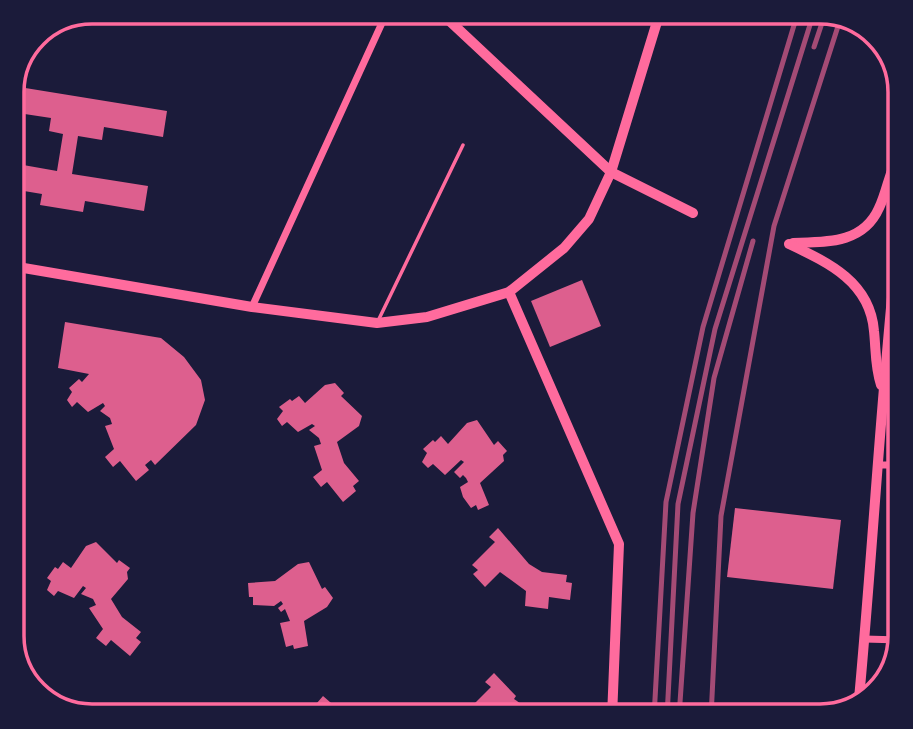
<svg xmlns="http://www.w3.org/2000/svg" width="913" height="729" font-family="Commissioner,sans-serif">
<style>
.building{fill:#dd5f8e}
.lines{fill:none;stroke-linecap:round;stroke-linejoin:round}
.service{stroke:#ff6b9d;stroke-width:3.5}
.minor{stroke:#ff6b9d;stroke-width:7}
.tertiary{stroke:#ff6b9d;stroke-width:10}
.rail{stroke:#a44b75;stroke-width:5}
.rim{fill:none;stroke:#ff6b9d;stroke-width:3.5}
</style>
<rect width="100%" height="100%" fill="#1b1b3a"/>
<g class="building">
<polygon points="13,86 167,111 163,137 104,127 102,140 78,136 72,174 148,186 144,211 85,201 83,212 40,205 42,194 12,189 12,163 57,171 63,134 49,131 51,118 18,113 12,135"/>
<polygon points="582,280 601,326 550,347 531,301"/>
<polygon points="65,322 161,338 184,357 201,380 205,400 196,425 155,465 151,460 145,465 149,470 136,481 120,461 113,467 105,457 114,449 105,426 112,424 110,418 100,411 105,406 103,403 88,412 77,402 72,407 67,400 72,392 69,388 79,379 82,382 89,374 58,368"/>
<polygon points="335,383 344,393 341,396 362,416 359,426 337,442 344,463 359,481 353,486 356,491 343,502 327,482 321,487 313,477 322,470 314,446 321,444 319,438 309,430 315,426 312,424 298,432 287,422 282,426 277,419 283,411 279,407 290,399 292,401 299,396 305,403 325,385"/>
<polygon points="477,420 494,445 498,441 507,451 503,455 504,461 480,483 489,505 478,510 476,505 471,508 463,497 460,487 468,482 466,478 463,475 460,478 454,472 464,462 461,460 445,475 433,464 428,468 422,462 427,453 423,449 433,440 435,442 441,436 448,444 467,423"/>
<polygon points="735,508 841,520 833,589 727,577"/>
<polygon points="498,528 529,564 542,572 567,575 566,582 572,583 570,600 549,597 548,609 525,606 526,591 500,572 485,587 473,574 478,570 472,565 495,542 489,537"/>
<polygon points="96,542 117,563 119,560 130,568 127,572 128,579 111,599 122,617 141,632 136,638 141,642 130,656 111,640 106,646 96,638 103,629 89,608 96,605 93,599 81,594 86,588 83,586 74,598 58,591 54,596 47,590 51,581 47,578 55,567 58,569 63,562 71,568 86,546"/>
<polygon points="309,562 322,589 325,587 333,598 327,607 304,621 308,646 294,649 293,645 286,647 280,623 290,621 285,609 281,612 278,608 283,604 281,601 274,606 253,605 253,597 249,597 248,583 275,581 298,564"/>
<polygon points="494,673 516,696 514,699 517,701 537,717 472,717 468,710 491,687 485,682"/>
<polygon points="323,696 345,715 347,712 354,717 305,717"/>
</g>
<g class="lines">
<polyline class="service" points="378,321 463,145"/>
<g class="minor">
<polyline points="252,307 387,12"/>
<polyline points="879,465 901,465"/>
<polyline points="864,639 901,640"/>
</g>
<g class="tertiary">
<polyline points="440,12 611,172 693,213"/>
<path d="M793,243C826,242 863,244 879,208C888,189 889,170 901,152"/>
<path d="M789,244C829,263 870,282 874,331C876,350 875,367 881,385"/>
<polyline points="12,266 252,307 377,323 427,317 509,292 564,248 589,219 611,172 660,12"/>
<polyline points="509,292 619,544 612,717"/>
<path d="M859,699C874,537 882,373 901,211"/>
</g>
<g class="rail">
<polyline points="814,47 825,14"/>
<polyline points="654,717 666,502 703,327 798,12"/>
<polyline points="667,717 678,504 715,329 814,12"/>
<polyline points="679,717 693,513 714,378 753,241"/>
<polyline points="711,717 721,516 774,226 840,20"/>
</g>
</g>
<path d="M0 0H913V729H0ZM92 24H820A68 68 0 0 1 888 92V636A68 68 0 0 1 820 704H92A68 68 0 0 1 24 636V92A68 68 0 0 1 92 24Z" fill="#1b1b3a" fill-rule="evenodd"/>
<path class="rim" d="M92 24H820A68 68 0 0 1 888 92V636A68 68 0 0 1 820 704H92A68 68 0 0 1 24 636V92A68 68 0 0 1 92 24Z"/>
</svg>
